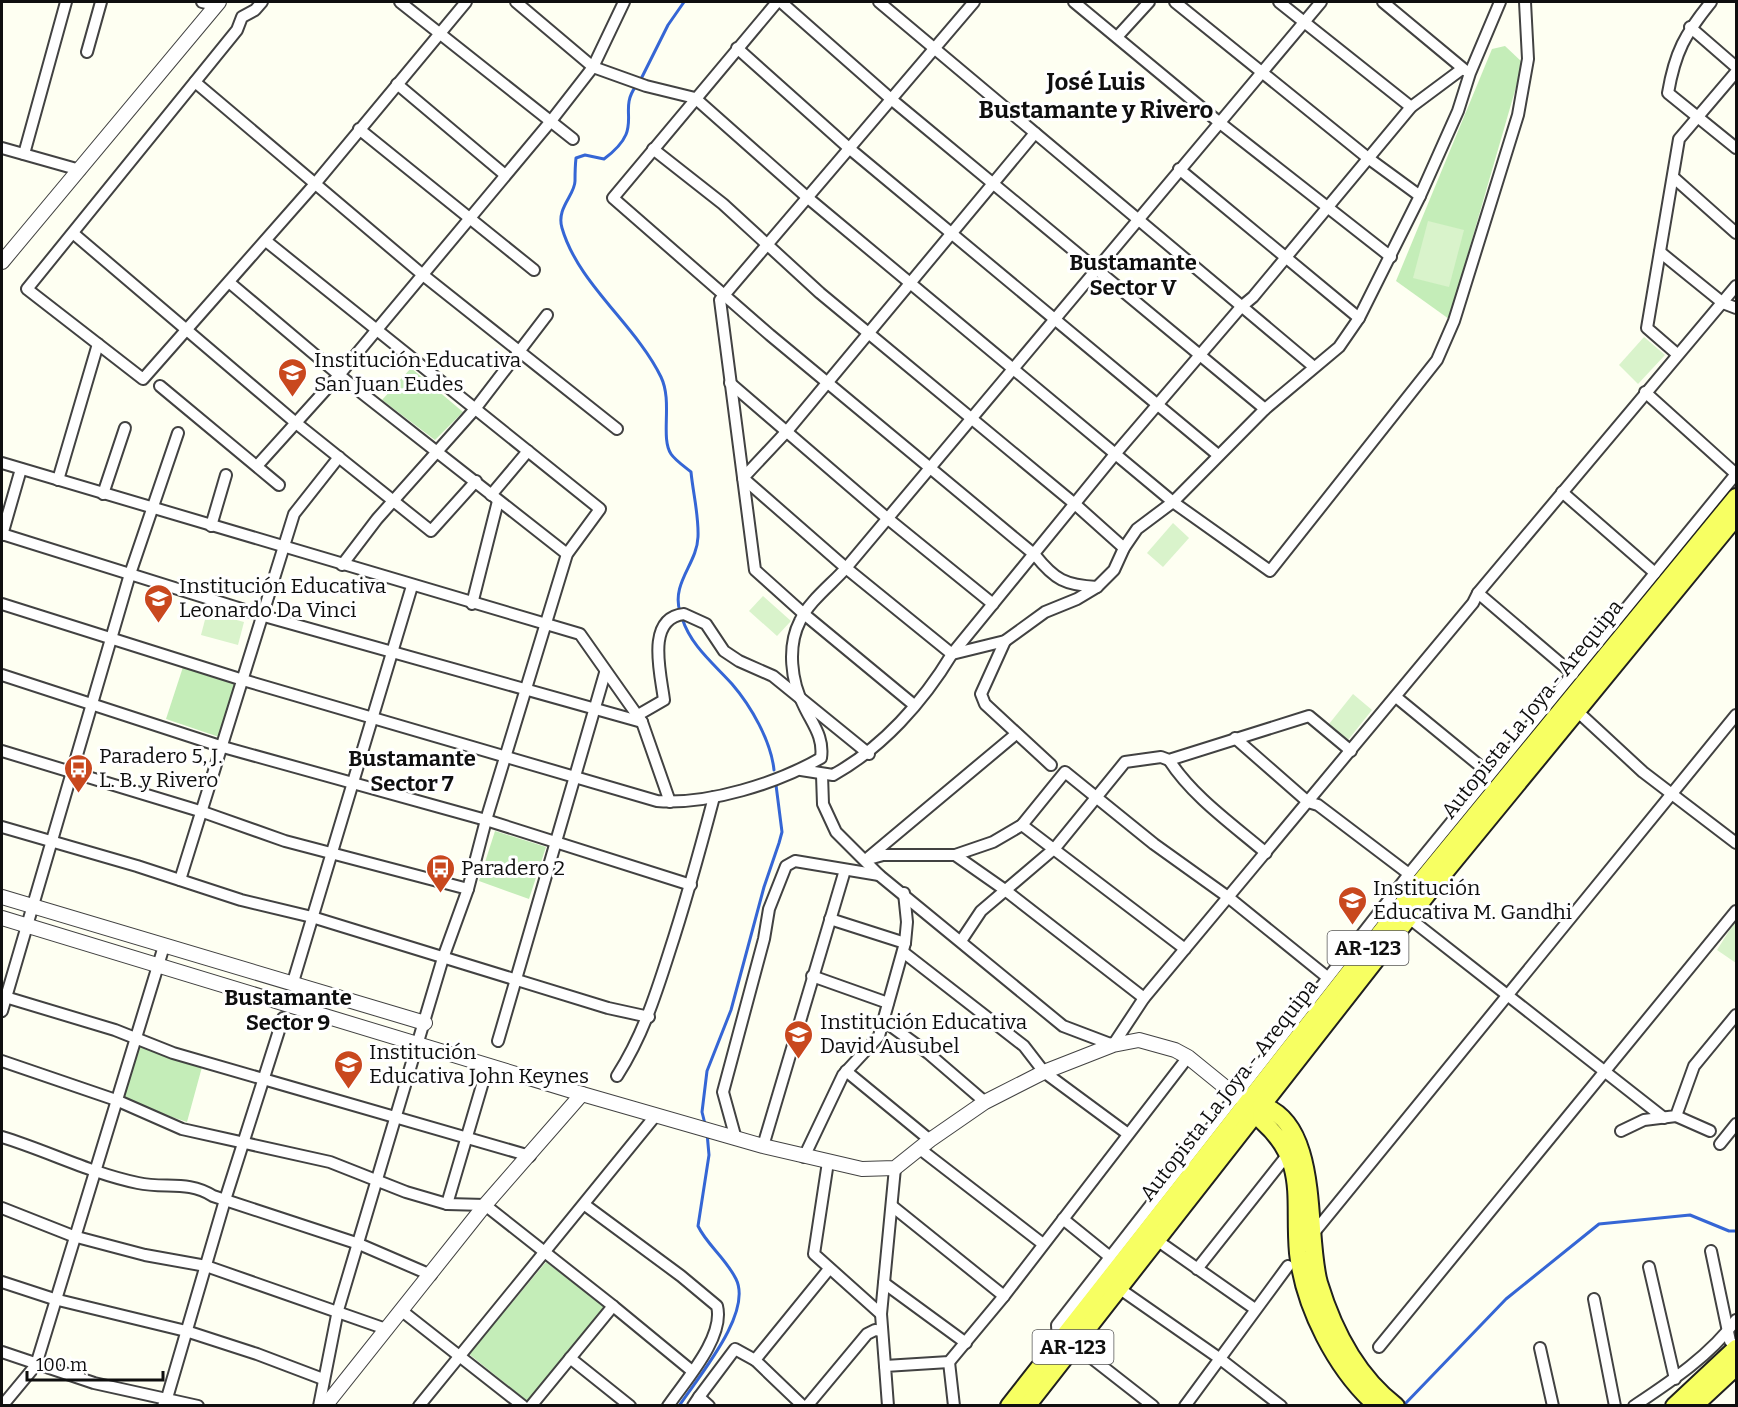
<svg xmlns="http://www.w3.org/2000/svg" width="1738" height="1407" font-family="Bitter,serif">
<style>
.grass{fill:#c4edb8}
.pitch{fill:#d9f3cb}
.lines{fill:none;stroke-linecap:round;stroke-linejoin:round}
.stream{stroke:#3566d5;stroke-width:3}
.minor-casing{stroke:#424242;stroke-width:14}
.tertiary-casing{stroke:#424242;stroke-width:16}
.primary-casing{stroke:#202020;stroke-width:20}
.minor{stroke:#fff;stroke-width:10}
.tertiary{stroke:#fff;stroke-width:14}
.primary{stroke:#f7ff62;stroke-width:16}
.labels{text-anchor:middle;stroke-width:6;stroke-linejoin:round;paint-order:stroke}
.shield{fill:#fff;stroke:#575757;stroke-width:1.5}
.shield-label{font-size:20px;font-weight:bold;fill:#0f0f0f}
.poi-label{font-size:21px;fill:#0f0f0f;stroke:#fff;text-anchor:start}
.street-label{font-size:21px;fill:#0f0f0f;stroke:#fff}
.neighbourhood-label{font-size:22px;font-weight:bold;fill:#0f0f0f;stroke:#fff}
.quarter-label{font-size:24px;font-weight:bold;fill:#0f0f0f;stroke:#fff}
</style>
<rect width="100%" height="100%" fill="#fefff2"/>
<g class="grass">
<polygon points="1505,46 1523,63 1449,319 1396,281 1492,49"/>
<polygon points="411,368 463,412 435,440 382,400"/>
<polygon points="183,667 236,684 219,737 166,719"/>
<polygon points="495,831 546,847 529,899 479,881"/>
<polygon points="138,1046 171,1059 202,1067 187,1122 121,1100"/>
<polygon points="546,1262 605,1307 527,1401 469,1354"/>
</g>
<g class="pitch">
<polygon points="1428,221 1464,230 1449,287 1413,278"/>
<polygon points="1644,337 1665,355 1638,384 1619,365"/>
<polygon points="1173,523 1189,538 1163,567 1147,553"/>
<polygon points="763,596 791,621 777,636 749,611"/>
<polygon points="207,612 244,622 238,645 201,635"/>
<polygon points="1353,694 1372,710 1348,740 1329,724"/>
<polygon points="1734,923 1736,924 1736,963 1717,950"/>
</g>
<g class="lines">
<g class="stream">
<polyline points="640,81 668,25 684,2"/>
<path d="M636,86C616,113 647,127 604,159L585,155L576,158C575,167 575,173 575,181C575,195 556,208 562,228C578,284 636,325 661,377C673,402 660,437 671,454C675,460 685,467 691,472C693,493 699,516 698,537C697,564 671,583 680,612"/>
<path d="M682,618C691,646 713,663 732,684C751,706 771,741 774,770"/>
<polyline points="705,1124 702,1112 707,1071 731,1010 764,887 779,843 782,832 776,785"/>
<path d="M679,1406C698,1377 753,1313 736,1279C725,1257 707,1245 698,1226L709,1155L707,1133"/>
<polyline points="1403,1406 1506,1299 1599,1224 1690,1215 1729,1231 1736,1231"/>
</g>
<defs>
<g id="minor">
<polyline points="202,2 216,5 217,2"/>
<polyline points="262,2 255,10 242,17 237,30 27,289 143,379 314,185 466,2"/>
<polyline points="400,2 573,139"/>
<polyline points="516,2 593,67 646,86 695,98 808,198 1173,502 1270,571 1437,360 1454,321 1518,115 1528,59 1525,2"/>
<path d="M777,2L613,198L770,335L1035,555C1055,580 1065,585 1097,587"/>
<polyline points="781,2 891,99 1265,409"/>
<polyline points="879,2 1314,367"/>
<polyline points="1074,2 1220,123 1391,257"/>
<polyline points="1175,2 1368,158 1420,196"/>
<polyline points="1279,2 1411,107"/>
<polyline points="1383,2 1466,71"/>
<path d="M1711,2C1685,34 1675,52 1668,93L1736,148"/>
<polyline points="1690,27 1736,67"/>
<polyline points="1117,37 1149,2"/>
<polyline points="737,48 850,149 1218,455"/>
<polyline points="87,52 101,2"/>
<polyline points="195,82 423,275 617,429"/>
<polyline points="397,84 504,174"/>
<polyline points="359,129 534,270"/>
<polyline points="1035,133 788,430 743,478 846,568 952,654 1005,641 1045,612 1077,599 1097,587 1114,570 1124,548 1137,529 1173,502 1265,409 1339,347 1359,318 1420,196 1458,111 1470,73 1500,2"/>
<polyline points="2,148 80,170"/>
<polyline points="653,149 723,204 820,293 1076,505 1124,548"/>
<polyline points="24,154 66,2"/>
<polyline points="1179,169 1359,318"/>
<polyline points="1673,177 1736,233"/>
<polyline points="74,234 296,423 431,531 476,481"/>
<polyline points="266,241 600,509 567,554 486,820 468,889 443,958 338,1310 319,1406"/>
<polyline points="1660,252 1723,303 1736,308"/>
<polyline points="230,283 339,375 567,554"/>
<polyline points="1677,354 1647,328 1679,139 1736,72"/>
<polyline points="730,383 887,518 993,604"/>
<polyline points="160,386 279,485"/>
<polyline points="1645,392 1736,474"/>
<polyline points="2,463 580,634 642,722 670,802"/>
<polyline points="257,466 339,375 551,121 593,67 624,2"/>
<polyline points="58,480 98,344"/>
<polyline points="1562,492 1655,573"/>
<polyline points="103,494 125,428"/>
<polyline points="491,495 528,451"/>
<polyline points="211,526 226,475"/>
<polyline points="2,534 264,616 642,722"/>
<polyline points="2,535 21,469"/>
<polyline points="342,565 377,519 475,409 547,315"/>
<polyline points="1478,593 1573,674"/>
<path d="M2,604L243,680L657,801C708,805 778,783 821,758C824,737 813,725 804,706C791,682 787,646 800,621C809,601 832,584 846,568L1321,2"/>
<polyline points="472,604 498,501"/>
<polyline points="1005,641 981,694 985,704 1051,765"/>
<polyline points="2,675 223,747 486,820 691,885"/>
<polyline points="1396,697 1490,774"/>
<polyline points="914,705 804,614 755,570 720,300 974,2"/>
<polyline points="1577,711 1643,772 1736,843"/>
<path d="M638,715L664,700C661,675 645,618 684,614L706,624L724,651L739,661L773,676L869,754"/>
<polyline points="1235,738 1308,802 1318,805 1409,874"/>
<polyline points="2,751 203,812 285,841 468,889"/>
<path d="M1169,760C1193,797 1232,824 1266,853"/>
<path d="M801,770L833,775C882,748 923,702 952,654L1116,453L1241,307L1253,297L1411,107L1462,69"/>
<polyline points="822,775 823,804 836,832 879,875 1063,1026 1113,1045 1144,998 1473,603 1478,593 1736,286"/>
<polyline points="1022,825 1185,949"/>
<polyline points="2,827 137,866 241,900 312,917 608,1008 649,1017"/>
<polyline points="955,855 1005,890 1144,998"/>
<polyline points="869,857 1016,734"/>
<polyline points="865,860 883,855 955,855 993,842 1022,825 1065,772 1154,844 1228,897 1327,977"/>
<polyline points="180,880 294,514 339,457"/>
<polyline points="1409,918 1664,1118"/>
<polyline points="830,919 905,943"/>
<polyline points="961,941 981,911 1055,848 1125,762 1161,757 1169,760 1309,716 1351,751"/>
<polyline points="903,952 1024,1046 1044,1072 1128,1134"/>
<polyline points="812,976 888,1003"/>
<polyline points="293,982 412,586"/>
<polyline points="2,996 115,1030 173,1053 530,1156"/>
<polyline points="2,1011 130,574 178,433"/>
<polyline points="884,1021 928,1053 985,1102"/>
<polyline points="498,1041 605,673"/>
<polyline points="2,1061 116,1100 182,1129 330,1162 406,1192 447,1204 485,1205 613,1306 531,1406"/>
<polyline points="846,1071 930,1140"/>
<path d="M617,1076C642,1037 655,997 669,953C686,901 700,850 714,797"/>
<polyline points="1676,1116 1710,1131"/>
<polyline points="1621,1131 1644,1120 1676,1116 1694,1066 1736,1015"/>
<path d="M2,1137C48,1151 90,1173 138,1183C165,1189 188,1180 213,1196L359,1244L431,1275"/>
<polyline points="736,1139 723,1092 764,939 769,909 786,866 795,861 879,875"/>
<polyline points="1720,1144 1736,1124"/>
<polyline points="763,1146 845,870"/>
<polyline points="920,1149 1043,1244"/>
<polyline points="804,1157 843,1075 879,1036 905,943 907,922 904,893"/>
<polyline points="828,1162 814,1254 881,1314"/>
<polyline points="447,1204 488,1065"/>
<path d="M585,1205L681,1276L717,1306C725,1337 685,1381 668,1406"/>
<polyline points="892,1206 1004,1296"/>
<polyline points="2,1208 73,1236 145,1255 206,1266 386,1329"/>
<polyline points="1063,1219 1110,1257"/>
<polyline points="1312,1235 1736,715"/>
<polyline points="1158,1241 1255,1309"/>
<polyline points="1711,1251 1730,1341 1736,1348"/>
<polyline points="1649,1267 1675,1379"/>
<polyline points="1197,1269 1288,1154"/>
<polyline points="2,1282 54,1299 186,1331 257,1354 323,1379"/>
<polyline points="884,1283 966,1343"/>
<polyline points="1120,1289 1219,1358 1281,1406"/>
<polyline points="1594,1299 1615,1406"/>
<polyline points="613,1306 692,1371"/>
<polyline points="402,1311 523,1406"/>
<polyline points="1058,1342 1057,1325 1409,874 1736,474"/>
<polyline points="1075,1345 1153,1406"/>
<polyline points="1379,1347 1736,911"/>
<polyline points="1540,1348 1553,1406"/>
<polyline points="2,1352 94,1383 198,1406"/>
<polyline points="570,1358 630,1406"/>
<polyline points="949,1362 954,1406"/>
<polyline points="885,1366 881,1314 895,1168"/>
<polyline points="699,1397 735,1349 755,1360"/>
<polyline points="2,1406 36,1365 164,946"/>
<polyline points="163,1406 167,1398 225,1200 283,1018"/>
<polyline points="419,1406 656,1115"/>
<polyline points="693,1406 699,1397 709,1406"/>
<polyline points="803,1406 755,1360 829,1269"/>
<polyline points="807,1406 867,1334 875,1330 882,1331"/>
<polyline points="888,1406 885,1366 949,1362 1004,1296 1188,1057"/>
<polyline points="1185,1406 1288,1266"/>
<path d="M1634,1406C1670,1382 1711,1355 1736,1320"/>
</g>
<g id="tertiary">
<polyline points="2,262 219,2"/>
<polyline points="2,897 425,1023"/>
<polyline points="2,918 582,1094 763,1146 862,1169 895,1168 930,1140 985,1102 1044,1072 1113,1045 1139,1040 1175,1050 1188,1057 1236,1096 1251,1097"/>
<polyline points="325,1406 485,1205 582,1094"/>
</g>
<g id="primary">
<polyline points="1009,1406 1420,882 1736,497"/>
<polyline points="1027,1406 1432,888 1736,517"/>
<path d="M1377,1406C1336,1370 1304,1307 1298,1253C1293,1199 1308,1162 1262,1121L1261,1105C1322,1124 1305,1234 1319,1283C1333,1329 1357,1376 1396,1406"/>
<polyline points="1674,1406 1736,1348"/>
<polyline points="1694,1406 1736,1367"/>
</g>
</defs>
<use href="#minor" class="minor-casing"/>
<use href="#tertiary" class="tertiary-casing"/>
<use href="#primary" class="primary-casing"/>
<use href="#minor" class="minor"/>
<use href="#tertiary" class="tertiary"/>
<use href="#primary" class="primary"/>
</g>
<defs>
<symbol id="school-pin" viewBox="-11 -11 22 30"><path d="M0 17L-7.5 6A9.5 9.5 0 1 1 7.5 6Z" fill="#c9481e" stroke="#fff"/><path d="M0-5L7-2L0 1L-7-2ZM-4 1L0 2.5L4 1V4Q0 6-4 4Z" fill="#fff"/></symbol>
<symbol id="bus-pin" viewBox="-11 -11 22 30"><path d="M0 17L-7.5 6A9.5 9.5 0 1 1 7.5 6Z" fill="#c9481e" stroke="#fff"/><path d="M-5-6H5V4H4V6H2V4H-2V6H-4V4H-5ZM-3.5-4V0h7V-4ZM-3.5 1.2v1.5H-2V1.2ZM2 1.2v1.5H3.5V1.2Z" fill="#fff"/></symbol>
</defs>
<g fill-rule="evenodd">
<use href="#school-pin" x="276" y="356" width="33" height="45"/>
<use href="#school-pin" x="142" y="582" width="33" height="45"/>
<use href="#bus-pin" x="62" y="752" width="33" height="45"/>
<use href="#bus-pin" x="424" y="852" width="33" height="45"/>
<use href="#school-pin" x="1336" y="884" width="33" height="45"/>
<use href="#school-pin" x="782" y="1018" width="33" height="45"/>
<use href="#school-pin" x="332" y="1048" width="33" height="45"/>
</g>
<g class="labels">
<g class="shield">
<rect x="1327.5" y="931" width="81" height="34" rx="4.5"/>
<rect x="1032.5" y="1330" width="81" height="34" rx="4.5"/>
</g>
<g class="shield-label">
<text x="1368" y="955">AR-123</text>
<text x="1073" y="1354">AR-123</text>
</g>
<g class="poi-label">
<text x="314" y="367">Institución Educativa<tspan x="314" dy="24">San Juan Eudes</tspan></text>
<text x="179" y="593">Institución Educativa<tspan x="179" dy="24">Leonardo Da Vinci</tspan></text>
<text x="99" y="763">Paradero 5, J.<tspan x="99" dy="24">L. B. y Rivero</tspan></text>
<text x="461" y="875">Paradero 2</text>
<text x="1373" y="895">Institución<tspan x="1373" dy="24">Educativa M. Gandhi</tspan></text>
<text x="820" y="1029">Institución Educativa<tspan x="820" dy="24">David Ausubel</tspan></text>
<text x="369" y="1059">Institución<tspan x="369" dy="24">Educativa John Keynes</tspan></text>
</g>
<g class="street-label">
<text transform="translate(1532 709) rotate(-51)" y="7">Autopista La Joya - Arequipa</text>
<text transform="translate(1229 1090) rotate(-52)" y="7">Autopista La Joya - Arequipa</text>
</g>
<g class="neighbourhood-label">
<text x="1133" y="270">Bustamante<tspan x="1133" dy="25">Sector V</tspan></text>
<text x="412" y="766">Bustamante<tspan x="412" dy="25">Sector 7</tspan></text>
<text x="288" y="1005">Bustamante<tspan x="288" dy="25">Sector 9</tspan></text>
</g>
<g class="quarter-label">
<text x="1096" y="90">José Luis<tspan x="1096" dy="28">Bustamante y Rivero</tspan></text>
</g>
</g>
<rect width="1738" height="1407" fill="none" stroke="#0f0f0f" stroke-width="6"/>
<path d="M27 1371v9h136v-9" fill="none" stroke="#0f0f0f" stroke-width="3"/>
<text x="36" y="1371" font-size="18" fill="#0f0f0f" stroke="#ffffff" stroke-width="4.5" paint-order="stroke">100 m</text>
</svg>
